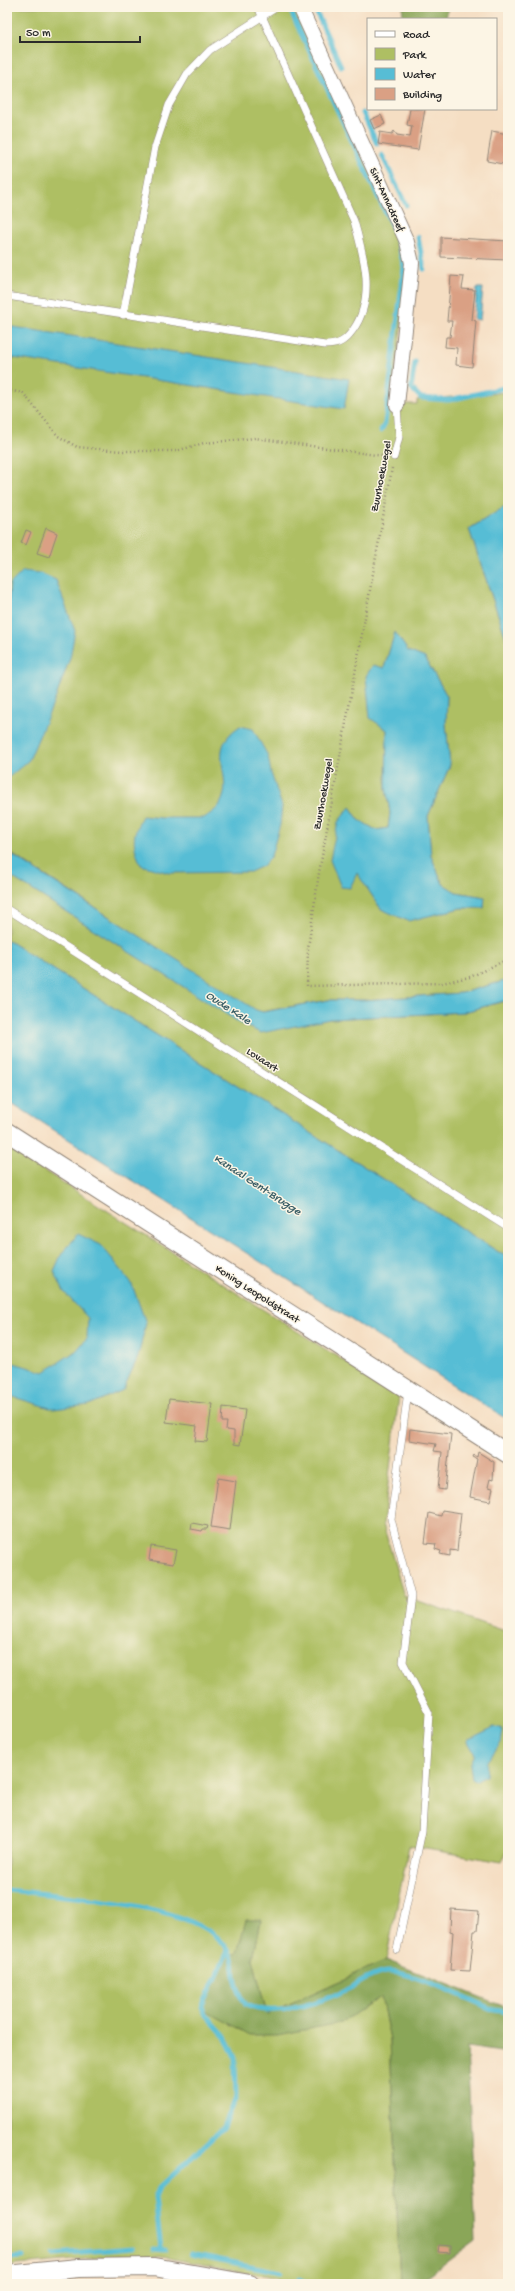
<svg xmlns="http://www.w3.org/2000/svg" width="515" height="2291" font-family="'Gochi Hand',sans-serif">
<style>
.green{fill:#aebf63;stroke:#6c7547;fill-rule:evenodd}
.forest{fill:#8aa659;stroke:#5a6842}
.water{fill:#57bdd5;stroke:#417480}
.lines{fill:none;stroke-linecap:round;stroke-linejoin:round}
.stream{stroke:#57bdd5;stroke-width:5}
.building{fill:#daa084}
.service-casing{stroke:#908477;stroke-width:8}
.minor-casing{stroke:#908477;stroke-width:16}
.tertiary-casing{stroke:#908477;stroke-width:20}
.path{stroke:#908477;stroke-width:2.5;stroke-dasharray:1 3;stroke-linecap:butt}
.service{stroke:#fff;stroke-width:7}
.minor{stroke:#fff;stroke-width:14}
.tertiary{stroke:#fff;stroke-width:18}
.labels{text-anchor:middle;stroke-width:3;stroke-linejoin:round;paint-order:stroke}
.street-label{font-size:11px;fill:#2b2b2b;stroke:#fcf5e5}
.water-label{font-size:12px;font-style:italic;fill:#3a5e66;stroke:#fcf5e5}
</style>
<rect width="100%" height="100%" fill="#fcf5e5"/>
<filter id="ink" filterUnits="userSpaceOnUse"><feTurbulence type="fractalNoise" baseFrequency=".025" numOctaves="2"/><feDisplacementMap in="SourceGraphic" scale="8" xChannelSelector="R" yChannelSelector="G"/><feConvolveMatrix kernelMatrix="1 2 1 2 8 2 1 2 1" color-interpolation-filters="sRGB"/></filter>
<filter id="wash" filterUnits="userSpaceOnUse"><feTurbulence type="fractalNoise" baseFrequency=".012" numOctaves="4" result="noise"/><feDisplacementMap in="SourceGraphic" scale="16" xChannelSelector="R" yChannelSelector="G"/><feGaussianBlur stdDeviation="0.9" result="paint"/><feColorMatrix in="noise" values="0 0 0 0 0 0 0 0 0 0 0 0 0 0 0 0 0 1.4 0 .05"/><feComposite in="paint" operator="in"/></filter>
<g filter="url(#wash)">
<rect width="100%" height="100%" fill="#f5dec3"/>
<g class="green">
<path d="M7,7H296L400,234L409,264L392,404H417V400L508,392V505L469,529L508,644V980L461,993L364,1000H328L261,1012L251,1008L7,851V774L9,777L63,603L56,580L7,618ZM395,633L408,651L425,658L447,696L446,724L450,765L428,816L431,856L443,884L456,892L484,897V908H461L437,913L381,909L357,872L350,807L359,820L376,830L388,828L390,813L386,788L387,730L384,668Z"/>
<polygon points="7,874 250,1028 330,1019 464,1012 508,1000 508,1258 7,940"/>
<polygon points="7,1147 399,1396 383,1524 404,1596 508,1632 508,1848 502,1862 409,1846 386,1960 267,2014 253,1959 261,1920 231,2026 366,2007 381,1996 390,2039 400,2284 294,2284 274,2277 156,2256 119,2256 7,2266"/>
</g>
<g class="forest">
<polygon points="403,7 448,7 446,19 402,19"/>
<polygon points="246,1920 261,1920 253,1959 267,2014 386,1960 508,2008 508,2053 467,2047 476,2240 417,2284 400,2284 390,2039 381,1997 340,2023 278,2035 250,2035 201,2008 224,1956 237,1953"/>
</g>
<g class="water">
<polygon points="477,288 483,288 480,320 474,319"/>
<polygon points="7,326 349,379 344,409 7,357"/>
<polygon points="508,505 508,644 469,529"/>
<polygon points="23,571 40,573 56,580 75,631 70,658 56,697 29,760 9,777 7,774 7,618 10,584"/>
<polygon points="395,632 408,651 425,658 447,696 446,724 450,765 428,816 431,856 443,884 456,892 485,897 484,908 461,908 408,921 381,909 357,873 350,888 341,887 330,860 338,822 350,807 359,820 376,830 388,828 390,813 386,788 387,730 370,718 366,676 373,665 384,668"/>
<path d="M240,726L253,729L268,756L271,773L282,806L280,825L271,856L263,866L250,872L169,873L141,865C132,844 132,836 142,816L162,818H204C208,815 217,810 220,804C236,777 203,750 240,726Z"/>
<polygon points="7,852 256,1010 263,1012 328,1000 364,1000 461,993 508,980 508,1000 464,1012 330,1019 261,1033 243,1025 7,874"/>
<polygon points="7,940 508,1258 508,1420 7,1100"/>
<polygon points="78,1234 101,1245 131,1282 146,1323 138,1357 123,1390 89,1405 53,1409 7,1395 7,1361 44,1372 76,1351 87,1338 88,1318 64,1292 54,1271 61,1255"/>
<polygon points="494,1727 501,1728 503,1731 501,1743 487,1761 486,1776 477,1781 472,1778 470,1765 475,1754 467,1740"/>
</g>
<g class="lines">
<g class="stream">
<polyline points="314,7 341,66"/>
<polyline points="292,14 396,235 404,267 385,423 381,431"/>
<polyline points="363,113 377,144"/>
<polyline points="382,155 406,205"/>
<polyline points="418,237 424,269"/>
<polyline points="415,362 411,388 421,398 449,400 508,387"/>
<path d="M7,1890C59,1896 189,1902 223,1943C235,1957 233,1966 236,1982C238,1990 242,1998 246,2005C275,2019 322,2002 350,1988C361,1982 376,1972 389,1972C414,1972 469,2000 494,2010L508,2012"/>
<polyline points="153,2249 165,2250"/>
<polyline points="161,2249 155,2198 159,2188 224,2127 236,2097 235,2058 225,2036 206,2015 202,2007 228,1951"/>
<polyline points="55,2254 133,2248"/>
<polyline points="191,2254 280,2272"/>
<polyline points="7,2258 23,2257"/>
<polyline points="300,2279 310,2284"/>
<polyline points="87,2284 126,2281 158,2284"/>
</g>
</g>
<g id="blocks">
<g class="building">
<polygon points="410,109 425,109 418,150 378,144 380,132 392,134 394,131 397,135 410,137 412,126 407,125"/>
<polygon points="381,115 385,124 374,129 370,120"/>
<polygon points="492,131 508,134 508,165 487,161"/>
<polygon points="441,237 508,241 508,260 441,257"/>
<polygon points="451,276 464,277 462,289 475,290 472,320 476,321 472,367 456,365 457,348 445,347 446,337 450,337 452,321 447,321"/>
<polygon points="46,528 57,533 49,557 37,553"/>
<polygon points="26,530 31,532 26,545 21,543"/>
<polygon points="169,1399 212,1404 207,1442 195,1441 197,1426 166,1422"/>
<polygon points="223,1407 245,1410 240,1445 234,1444 234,1431 226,1430 227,1422 222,1422"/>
<polygon points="410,1429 451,1434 445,1490 438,1489 442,1452 434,1451 436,1444 409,1440"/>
<polygon points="478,1452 494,1462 493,1480 490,1479 488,1487 493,1488 490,1501 470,1497 477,1459 473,1457 474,1455 477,1457"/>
<polygon points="218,1478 236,1481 230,1530 211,1527"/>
<polygon points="442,1510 461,1513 457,1551 450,1550 450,1556 440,1554 441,1551 435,1549 436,1544 425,1543 429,1513 441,1516"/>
<polygon points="192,1523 208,1526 207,1529 203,1529 202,1531 191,1529"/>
<polygon points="151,1546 176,1550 173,1564 149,1560"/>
<polygon points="451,1909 479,1911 477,1931 474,1931 470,1971 450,1970 453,1932 450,1931"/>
<polygon points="439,2245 450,2246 450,2253 438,2252"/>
</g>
</g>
</g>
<g filter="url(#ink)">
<use href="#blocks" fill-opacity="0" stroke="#908477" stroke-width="1"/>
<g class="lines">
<defs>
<g id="service">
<path d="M7,296L325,345C339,345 345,341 353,330C376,298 364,256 354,221L258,7"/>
<polyline points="123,315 155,147 169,105 187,74 210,50 277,7"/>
<polyline points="394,457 399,437 397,405"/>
<polyline points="7,909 508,1228"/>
<polyline points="397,1950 422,1831 429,1713 403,1662 411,1596 391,1519 408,1391"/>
</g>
<polyline id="minor" points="300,7 407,242 412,263 397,405"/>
<g id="tertiary">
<polyline points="7,1132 508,1454"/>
<polyline points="7,2275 78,2268 154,2267 250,2284"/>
</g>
</defs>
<use href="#service" class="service-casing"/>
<use href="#minor" class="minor-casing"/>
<use href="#tertiary" class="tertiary-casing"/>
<g class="path">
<polyline points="7,390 23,393 58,436 77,447 122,451 176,451 204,443 255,438 383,456"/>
<polyline points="392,468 319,873 308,948 307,986 442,983 470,977 508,959"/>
</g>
<use href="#service" class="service"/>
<use href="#minor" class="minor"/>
<use href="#tertiary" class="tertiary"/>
</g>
</g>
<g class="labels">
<g class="street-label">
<text transform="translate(388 199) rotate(65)" y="4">Sint-Annadreef</text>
<text transform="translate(380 476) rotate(-79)" y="4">Zuurhoekwegel</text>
<text transform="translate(322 794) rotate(-80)" y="4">Zuurhoekwegel</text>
<text transform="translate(263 1059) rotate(33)" y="4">Lovaart</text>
<text transform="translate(258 1293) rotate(33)" y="4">Koning Leopoldstraat</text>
</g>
<g class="water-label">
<text transform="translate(229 1007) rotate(33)" y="4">Oude Kale</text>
<text transform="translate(258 1184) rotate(33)" y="4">Kanaal Gent-Brugge</text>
</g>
</g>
<rect width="515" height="2291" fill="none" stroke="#fcf5e5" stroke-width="24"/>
<rect x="367" y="18" width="130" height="92" fill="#fcf5e5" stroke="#a8a49b"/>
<rect x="375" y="31" width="20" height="6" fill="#ffffff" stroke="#a8a49b"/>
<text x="403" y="38" font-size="12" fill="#2b2b2b">Road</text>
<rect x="375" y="48" width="20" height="12" fill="#aebf63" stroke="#a8a49b"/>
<text x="403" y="58" font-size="12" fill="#2b2b2b">Park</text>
<rect x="375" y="68" width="20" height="12" fill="#57bdd5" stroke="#a8a49b"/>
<text x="403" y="78" font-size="12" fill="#2b2b2b">Water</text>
<rect x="375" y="88" width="20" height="12" fill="#daa084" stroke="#a8a49b"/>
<text x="403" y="98" font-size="12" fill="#2b2b2b">Building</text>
<path d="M20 36v6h120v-6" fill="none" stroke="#2b2b2b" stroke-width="2"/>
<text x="26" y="36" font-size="12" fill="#2b2b2b" stroke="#fcf5e5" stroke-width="3" paint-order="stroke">50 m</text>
</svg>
